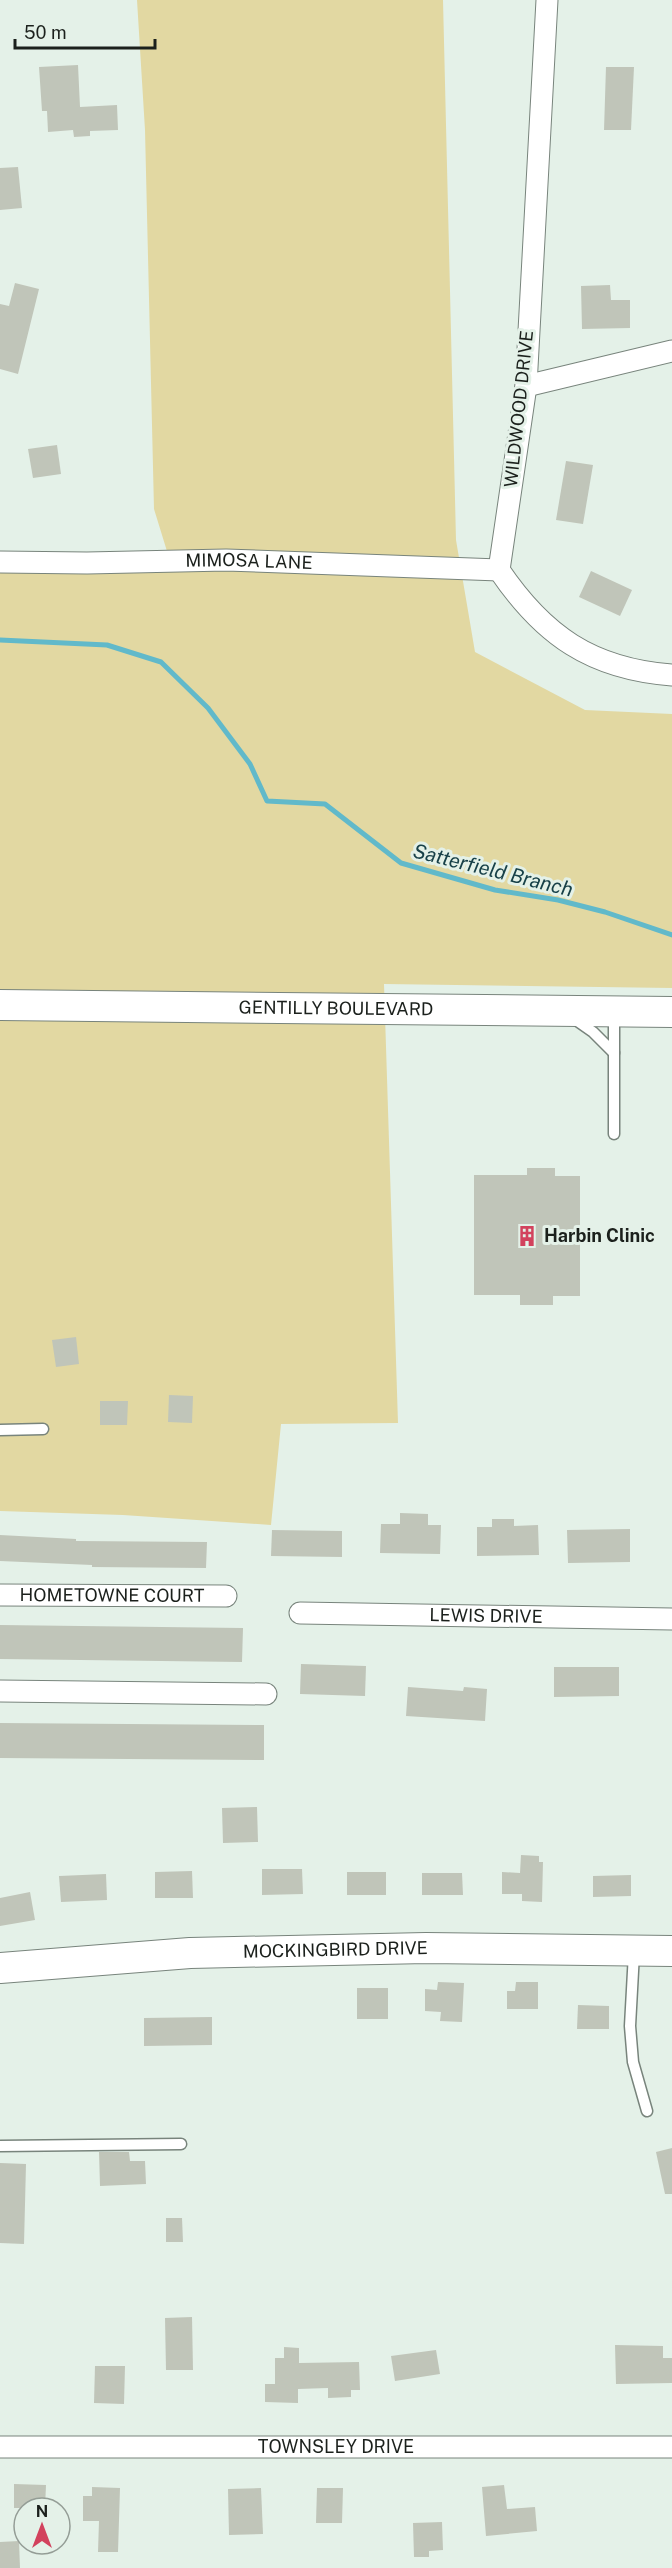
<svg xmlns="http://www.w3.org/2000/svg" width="672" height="2568" font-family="'Public Sans',sans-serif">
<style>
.green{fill:#e2d8a2}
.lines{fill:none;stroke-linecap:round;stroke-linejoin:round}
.stream{stroke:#61b9ca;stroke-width:5}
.building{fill:#c0c5b9}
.lane-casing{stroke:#78847c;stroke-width:13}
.street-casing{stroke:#78847c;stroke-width:23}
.secondary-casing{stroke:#78847c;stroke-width:32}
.lane{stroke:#fff;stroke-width:10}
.street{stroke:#fff;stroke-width:21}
.secondary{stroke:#fff;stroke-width:30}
.labels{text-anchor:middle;stroke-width:6;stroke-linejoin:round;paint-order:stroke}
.street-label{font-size:18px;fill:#1b201c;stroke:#e4f1e8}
.poi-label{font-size:18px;font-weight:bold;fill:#1b201c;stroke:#e4f1e8;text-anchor:start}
.water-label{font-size:20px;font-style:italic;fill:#184148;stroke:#e4f1e8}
</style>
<rect width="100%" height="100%" fill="#e4f1e8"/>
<polygon class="green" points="137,0 443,0 456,540 475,652 585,710 672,714 672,988 384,984 398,1423 281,1424 271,1525 123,1515 0,1511 0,561 170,561 154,509 145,130"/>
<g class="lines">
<polyline class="stream" points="0,640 107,645 161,662 208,708 250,764 267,801 325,804 401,863 495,890 558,900 605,912 672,935"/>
</g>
<g class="building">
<polygon points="78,65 80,107 117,105 118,130 90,131 90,136 74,137 73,130 48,132 47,111 42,111 39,67"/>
<polygon points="606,67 634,67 631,130 604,130"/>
<polygon points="18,167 22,208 0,210 0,168"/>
<polygon points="15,283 39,289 18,374 0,369 0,304 9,306"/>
<polygon points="610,285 611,300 630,300 630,328 582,329 581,286"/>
<polygon points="57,445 61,474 33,478 28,449"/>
<polygon points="566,461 593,465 583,524 556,520"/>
<polygon points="591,571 632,590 620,616 579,597"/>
<polygon points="527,1168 555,1168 555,1176 580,1176 580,1296 553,1296 553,1305 520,1305 520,1295 474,1295 474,1175 527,1175"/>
<polygon points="76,1337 79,1364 56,1367 52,1340"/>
<polygon points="169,1395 193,1396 192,1423 168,1422"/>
<polygon points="100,1401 128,1401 127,1425 100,1425"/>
<polygon points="400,1513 428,1514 428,1525 441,1525 440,1554 380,1553 381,1524 400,1524"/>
<polygon points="492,1519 514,1519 514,1526 538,1525 539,1555 477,1556 477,1527 492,1527"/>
<polygon points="630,1529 630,1562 568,1563 567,1530"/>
<polygon points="272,1530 342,1531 342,1557 271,1556"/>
<polygon points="0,1535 76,1539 76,1541 207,1542 206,1568 92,1567 92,1565 0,1561"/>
<polygon points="0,1625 243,1628 242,1662 0,1659"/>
<polygon points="301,1664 366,1666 365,1696 300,1694"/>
<polygon points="554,1667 619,1667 619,1696 554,1697"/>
<polygon points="408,1687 463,1691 464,1687 487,1689 485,1721 406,1716"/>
<polygon points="0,1723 264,1725 264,1760 0,1758"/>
<polygon points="257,1807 258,1842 223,1843 222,1808"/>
<polygon points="521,1855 539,1856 539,1862 543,1862 542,1902 522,1901 522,1894 502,1894 502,1872 520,1873"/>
<polygon points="262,1869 302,1869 303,1894 262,1895"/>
<polygon points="192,1871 193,1898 155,1898 155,1872"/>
<rect x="347" y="1872" width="39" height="23"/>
<polygon points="422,1873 462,1873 463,1895 422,1895"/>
<polygon points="106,1874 107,1900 61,1902 59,1876"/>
<polygon points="631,1875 631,1896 593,1897 593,1876"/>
<polygon points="30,1892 35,1920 0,1926 0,1898"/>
<polygon points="438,1982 464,1983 462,2022 440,2021 441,2012 425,2011 425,1989 437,1990"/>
<polygon points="516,1982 538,1982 538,2009 507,2009 507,1991 515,1991"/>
<rect x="357" y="1988" width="31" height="31"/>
<polygon points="578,2005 609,2006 609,2029 577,2029"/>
<polygon points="212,2017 212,2045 144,2046 144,2018"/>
<polygon points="672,2148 672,2194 665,2194 656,2152"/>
<polygon points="99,2152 129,2152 130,2161 145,2161 146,2184 100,2186"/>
<polygon points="0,2163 26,2164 24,2244 0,2243"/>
<polygon points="166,2218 182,2218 183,2242 166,2242"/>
<polygon points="192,2317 193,2370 166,2370 165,2318"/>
<polygon points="615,2345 663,2346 663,2358 672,2358 672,2383 616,2384"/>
<polygon points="284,2347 299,2348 299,2363 359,2362 360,2390 351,2390 351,2397 328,2398 328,2388 298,2389 298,2403 265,2402 265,2384 275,2384 275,2358 284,2358"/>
<polygon points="436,2350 440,2374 395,2381 391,2356"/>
<polygon points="95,2366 125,2366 124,2404 94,2403"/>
<polygon points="14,2484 46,2485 45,2508 14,2508"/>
<polygon points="504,2485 507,2509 535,2507 537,2531 486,2536 482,2487"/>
<polygon points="92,2487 120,2488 118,2552 98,2552 99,2521 83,2521 83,2496 92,2496"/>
<polygon points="261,2488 263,2534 229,2535 228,2489"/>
<polygon points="317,2488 343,2488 342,2523 316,2523"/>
<polygon points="442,2522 443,2550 429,2551 429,2557 414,2557 413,2523"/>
<polygon points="19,2541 20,2568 0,2568 0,2542"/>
</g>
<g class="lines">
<defs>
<g id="lane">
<polyline points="614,1014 614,1134"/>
<polyline points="573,1018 593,1032 614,1053"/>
<polyline points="0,1430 43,1429"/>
<polyline points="634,1953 630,2026 633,2062 647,2111"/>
<polyline points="0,2146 181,2144"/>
</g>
<g id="street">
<path d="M547,0L526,386L499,570C543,635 591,669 672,675"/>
<polyline points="526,386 672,351"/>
<path id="s1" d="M0,562L87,563L226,560L499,570"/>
<path id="s2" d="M0,1595L226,1596"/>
<path id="s3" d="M300,1613L672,1619"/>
<polyline points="0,1691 266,1694"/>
<path id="s4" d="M0,2447H672"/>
</g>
<g id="secondary">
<path id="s5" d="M0,1005L672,1012"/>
<path id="s6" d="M0,1968L190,1953L426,1948L672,1951"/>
</g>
</defs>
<use href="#lane" class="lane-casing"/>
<use href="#street" class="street-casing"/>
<use href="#secondary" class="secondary-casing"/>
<use href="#lane" class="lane"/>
<use href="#street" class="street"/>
<use href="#secondary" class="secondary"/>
</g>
<defs>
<symbol id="building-bare" viewBox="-9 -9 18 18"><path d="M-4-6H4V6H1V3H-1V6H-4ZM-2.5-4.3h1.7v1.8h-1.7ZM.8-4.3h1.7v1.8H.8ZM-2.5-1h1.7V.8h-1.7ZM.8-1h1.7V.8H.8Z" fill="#d2425d" stroke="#e4f1e8" stroke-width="2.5" paint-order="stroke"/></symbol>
</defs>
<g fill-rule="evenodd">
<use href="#building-bare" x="512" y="1221" width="30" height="30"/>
</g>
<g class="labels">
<g class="street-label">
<text transform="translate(519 409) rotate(-84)" y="6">WILDWOOD DRIVE</text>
<text dy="6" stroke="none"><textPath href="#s1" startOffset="249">MIMOSA LANE</textPath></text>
<text dy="6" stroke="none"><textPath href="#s5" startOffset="336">GENTILLY BOULEVARD</textPath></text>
<text dy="6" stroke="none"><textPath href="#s2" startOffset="112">HOMETOWNE COURT</textPath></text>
<text dy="6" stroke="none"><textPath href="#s3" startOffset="186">LEWIS DRIVE</textPath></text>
<text dy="6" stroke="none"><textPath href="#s6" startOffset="336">MOCKINGBIRD DRIVE</textPath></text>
<text dy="6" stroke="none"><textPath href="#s4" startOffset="336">TOWNSLEY DRIVE</textPath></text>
</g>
<g class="poi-label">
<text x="544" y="1242">Harbin Clinic</text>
</g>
<g class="water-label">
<text transform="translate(493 870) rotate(14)" y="7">Satterfield Branch</text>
</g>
</g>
<g transform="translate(42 2526)"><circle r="28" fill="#e4f1e8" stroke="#949d96" stroke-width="1.5"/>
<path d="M0-4.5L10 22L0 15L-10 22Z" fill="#d2425d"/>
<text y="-9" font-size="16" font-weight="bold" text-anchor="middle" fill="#1b201c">N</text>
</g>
<path d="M15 39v9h140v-9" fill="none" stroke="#1b201c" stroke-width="3"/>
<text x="24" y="39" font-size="18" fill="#1b201c" stroke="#e4f1e8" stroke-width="4.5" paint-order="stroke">50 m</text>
</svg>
